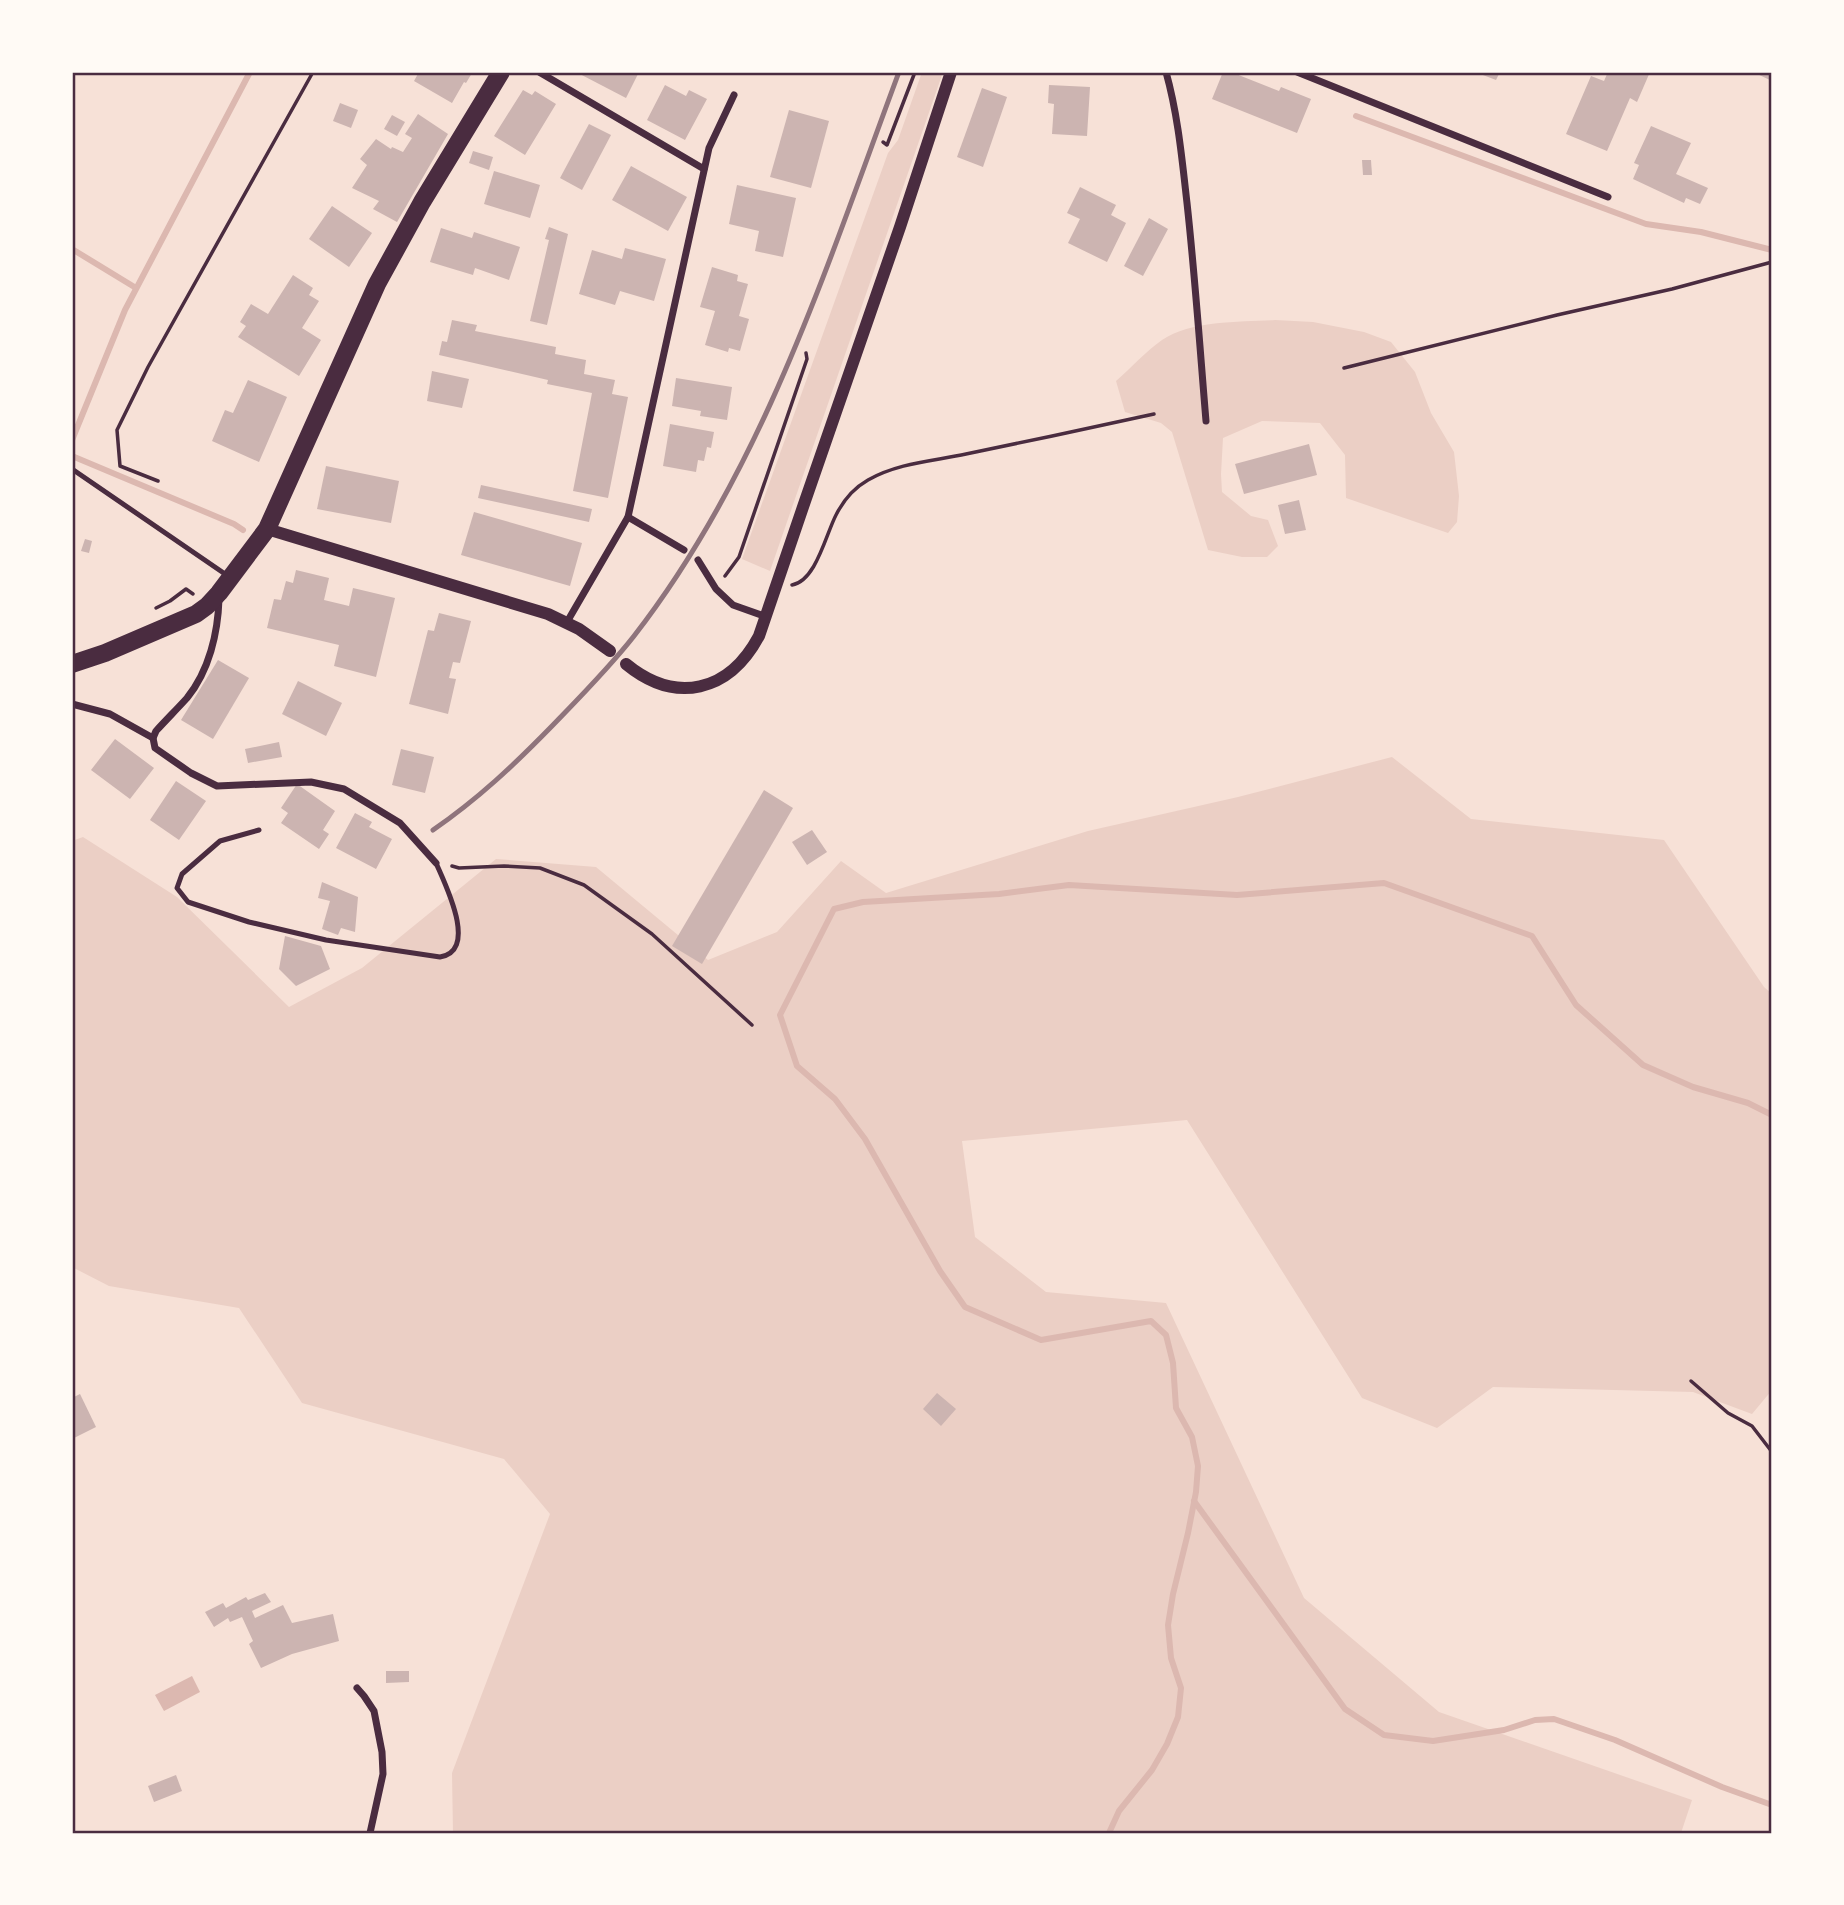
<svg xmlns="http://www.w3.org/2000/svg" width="1844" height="1905" font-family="'Open Sans',sans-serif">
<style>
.green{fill:#ebcfc5}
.water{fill:#dcb8b0}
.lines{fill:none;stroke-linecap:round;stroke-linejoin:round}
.stream{stroke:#dcb8b0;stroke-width:6}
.building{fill:#ccb4b1}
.path{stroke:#4a2c40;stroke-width:3.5}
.service{stroke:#4a2c40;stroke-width:5}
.minor{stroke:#4a2c40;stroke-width:7}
.tertiary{stroke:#4a2c40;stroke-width:12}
.primary{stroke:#4a2c40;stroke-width:18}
.rail{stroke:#8f747c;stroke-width:5}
.neatline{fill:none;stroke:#4a2c40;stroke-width:2.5}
</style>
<rect width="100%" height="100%" fill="#f7e1d7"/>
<g class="green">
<polygon points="922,72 943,72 770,571 742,559 888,153 898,140"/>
<path d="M1275,320L1313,322L1364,332L1391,342L1415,372L1431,413L1454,452L1459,496L1457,522L1448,533L1346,498L1345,455L1320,423L1262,421L1223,438L1221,474L1222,492L1251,516L1268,520L1278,546L1267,557H1242L1208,550L1172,432L1161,423L1125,412L1116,381C1131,368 1146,351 1162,340C1191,320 1241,322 1275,320Z"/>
<polygon points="1392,757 1471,819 1664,840 1764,987 1772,994 1772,1390 1752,1414 1693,1392 1493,1387 1437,1428 1362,1398 1187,1120 962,1141 975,1237 1046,1292 1166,1303 1304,1598 1439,1712 1692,1800 1681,1833 453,1833 452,1773 550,1514 504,1459 302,1403 239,1308 109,1286 72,1267 72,841 83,837 177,897 289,1007 362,968 496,859 596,867 708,960 777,932 841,861 886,893 1088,831 1238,797"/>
</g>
<polygon class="water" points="192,1676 200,1692 164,1711 155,1695"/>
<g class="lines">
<g class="stream">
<polyline points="1356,116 1646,224 1701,232 1772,250"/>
<polyline points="72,249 136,288"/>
<polyline points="72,440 125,310 250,72"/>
<polyline points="72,456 234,524 243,530"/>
<polyline points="1194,1501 1345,1709 1384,1735 1433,1741 1504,1730 1535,1720 1554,1719 1615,1740 1722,1787 1772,1805"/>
<polyline points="1109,1833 1119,1811 1152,1770 1167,1744 1178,1717 1181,1688 1171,1658 1168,1625 1173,1594 1188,1533 1196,1492 1198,1466 1192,1437 1176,1408 1173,1363 1166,1335 1151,1321 1041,1340 965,1307 940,1271 865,1139 835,1099 797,1066 780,1015 834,909 863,902 999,894 1069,885 1237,895 1384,883 1532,936 1576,1005 1643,1065 1693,1087 1748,1103 1772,1115"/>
</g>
</g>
<g class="building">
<polygon points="419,72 469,72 472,73 466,83 464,82 452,103 414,81"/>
<polygon points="576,72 639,72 626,98"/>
<polygon points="1223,72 1231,72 1279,91 1281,87 1311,99 1297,133 1212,99"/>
<polygon points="1475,72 1500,72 1496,80"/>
<polygon points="1608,72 1650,72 1637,102 1630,98 1607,151 1566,134 1591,76 1604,81"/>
<polygon points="1753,72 1772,72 1772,81"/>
<polygon points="665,85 686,96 689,90 707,99 685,140 647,120"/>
<polygon points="1049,85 1090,87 1087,136 1052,134 1054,104 1048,103"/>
<polygon points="982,88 1007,97 983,167 957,157"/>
<polygon points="523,90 532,95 535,91 556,104 525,155 494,136"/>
<polygon points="340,103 358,110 351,128 333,121"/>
<polygon points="789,110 829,121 811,188 770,177"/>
<polygon points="418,114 448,134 397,222 373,209 379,201 352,188 367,165 360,159 376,139 391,149 392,147 403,152 412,138 405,134"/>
<polygon points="392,115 405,122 397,136 384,129"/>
<polygon points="589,124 611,135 582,190 560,178"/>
<polygon points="1651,126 1691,143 1676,174 1708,188 1700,204 1686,198 1684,203 1633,179 1639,165 1634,163"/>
<polygon points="473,151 493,157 489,170 469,163"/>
<polygon points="1362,160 1371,160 1372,175 1363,175"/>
<polygon points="631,166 687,197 668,231 612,200"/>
<polygon points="494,171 540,185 530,218 484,204"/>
<polygon points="737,185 796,198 783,257 755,251 759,231 729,224"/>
<polygon points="1080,187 1116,205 1111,215 1126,223 1107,262 1068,243 1080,219 1067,213"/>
<polygon points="332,206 372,233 349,267 309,239"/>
<polygon points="1149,218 1168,229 1143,276 1124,266"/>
<polygon points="549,227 568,234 547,325 530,321 549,240 545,239"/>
<polygon points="441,228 472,238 474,232 520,247 509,280 475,268 473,275 430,262"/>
<polygon points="625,248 666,259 654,301 620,291 615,305 579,294 592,250 622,259"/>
<polygon points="712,267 738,275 737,281 748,284 739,316 749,319 740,351 729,348 728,352 705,345 715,311 700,307"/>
<polygon points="293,275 313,288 309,295 319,301 302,328 321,340 299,376 238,337 246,326 240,322 251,304 268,314"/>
<polygon points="452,320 477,325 475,331 556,347 555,354 586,360 584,374 615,380 612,394 628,397 608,498 573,491 592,393 547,384 548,380 439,355 442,341 447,342"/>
<polygon points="432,371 469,379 462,408 427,401"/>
<polygon points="676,378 732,387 727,420 700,416 701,411 672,406"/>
<polygon points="248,380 287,397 259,462 212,441 225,410 233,413"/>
<polygon points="670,424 714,432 711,448 707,447 704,461 698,460 696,472 663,466"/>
<polygon points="1309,444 1317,475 1244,494 1235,464"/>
<polygon points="326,466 399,481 391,523 317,509"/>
<polygon points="481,485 592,509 589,522 478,498"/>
<polygon points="1299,500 1306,530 1285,534 1278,505"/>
<polygon points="474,512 582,543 570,586 461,555"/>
<polygon points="85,539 92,541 89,553 81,551"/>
<polygon points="296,570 329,578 324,600 349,606 353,588 395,598 376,677 334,666 339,645 267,628 274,599 281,600 286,581 293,583"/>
<polygon points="439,613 471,621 460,663 453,662 449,678 456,679 448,714 409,704 428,630 434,631"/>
<polygon points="218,660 249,678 213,739 181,720"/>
<polygon points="298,681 342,703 326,736 282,714"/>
<polygon points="115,739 154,768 130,799 91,770"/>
<polygon points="279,742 282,757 248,763 245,749"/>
<polygon points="401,749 434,757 425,793 392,785"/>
<polygon points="176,781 206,801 179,840 150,820"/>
<polygon points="297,784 335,811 323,830 329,834 319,849 281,823 288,813 281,808"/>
<polygon points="764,790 793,808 702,964 672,946"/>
<polygon points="355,813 372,822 369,827 392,839 376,869 336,848"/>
<polygon points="812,830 827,852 807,865 792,842"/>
<polygon points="322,882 358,897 355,932 341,928 338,935 322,929 330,901 318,898"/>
<polygon points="285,936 321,946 330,969 296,986 279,969"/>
<polygon points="937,1393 956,1409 941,1426 923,1409"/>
<polygon points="80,1394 96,1427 72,1439 72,1398"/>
<polygon points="265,1593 271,1602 252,1611 255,1618 283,1605 292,1623 333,1614 339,1641 292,1654 261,1668 249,1644 253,1641 242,1617 230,1622 228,1618 214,1627 205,1612 223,1603 226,1608 246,1597 248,1600"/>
<polygon points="386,1671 409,1671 409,1682 386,1683"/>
<polygon points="176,1775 182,1791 154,1802 148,1786"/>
</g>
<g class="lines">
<g class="path">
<polyline points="883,142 887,145 915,72"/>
<polyline points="1344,368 1557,315 1672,289 1772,262"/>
<polyline points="158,481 120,466 117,430 148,367 313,72"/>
<polyline points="725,576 739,557 807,359 806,353"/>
<path d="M792,585C816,581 826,534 836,515C843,501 854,488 868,480C898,463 933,461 966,454C1029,441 1091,428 1154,414"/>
<polyline points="156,608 170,601 186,589 193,594"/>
<polyline points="452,866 459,868 504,866 540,868 584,885 652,934 752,1025"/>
<polyline points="1691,1381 1728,1413 1752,1426 1772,1452"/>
</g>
<g class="service">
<polyline points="72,469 228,576"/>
<path d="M259,830L220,841L182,874L177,888L188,902L249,922L326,940L440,957C479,951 445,884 436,863"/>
</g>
<g class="minor">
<polyline points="539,72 704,169"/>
<path d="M1166,72C1178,115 1182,159 1187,203C1195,276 1200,349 1206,421"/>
<polyline points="1297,72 1608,197"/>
<polyline points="628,517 684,550"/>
<polyline points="698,560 716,589 733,605 767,617"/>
<path d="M219,599C218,633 209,671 187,698C177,709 166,720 156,731L153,738L155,748L191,773L217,786L311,782L344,789L400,823L436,863"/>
<polyline points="567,622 628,517 709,148 734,95"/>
<polyline points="72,704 110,714 153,738"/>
<polyline points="357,1688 364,1696 374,1711 382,1752 383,1774 370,1833"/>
</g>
<g class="tertiary">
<polyline points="267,529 548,614 579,629 610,651"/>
<path d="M626,664C676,705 729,692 759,636L804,504L900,227L951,72"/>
</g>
<polyline class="primary" points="72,664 105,653 196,614 207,606 219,593 267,529 377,284 422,202 501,72"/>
<path class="rail" d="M433,830C478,799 514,765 552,726C580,697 609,668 634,636C763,470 827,265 899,72"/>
</g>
<rect width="1844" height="1905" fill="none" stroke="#fffaf5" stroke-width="147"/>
<rect x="74" y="74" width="1696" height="1758" class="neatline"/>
</svg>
